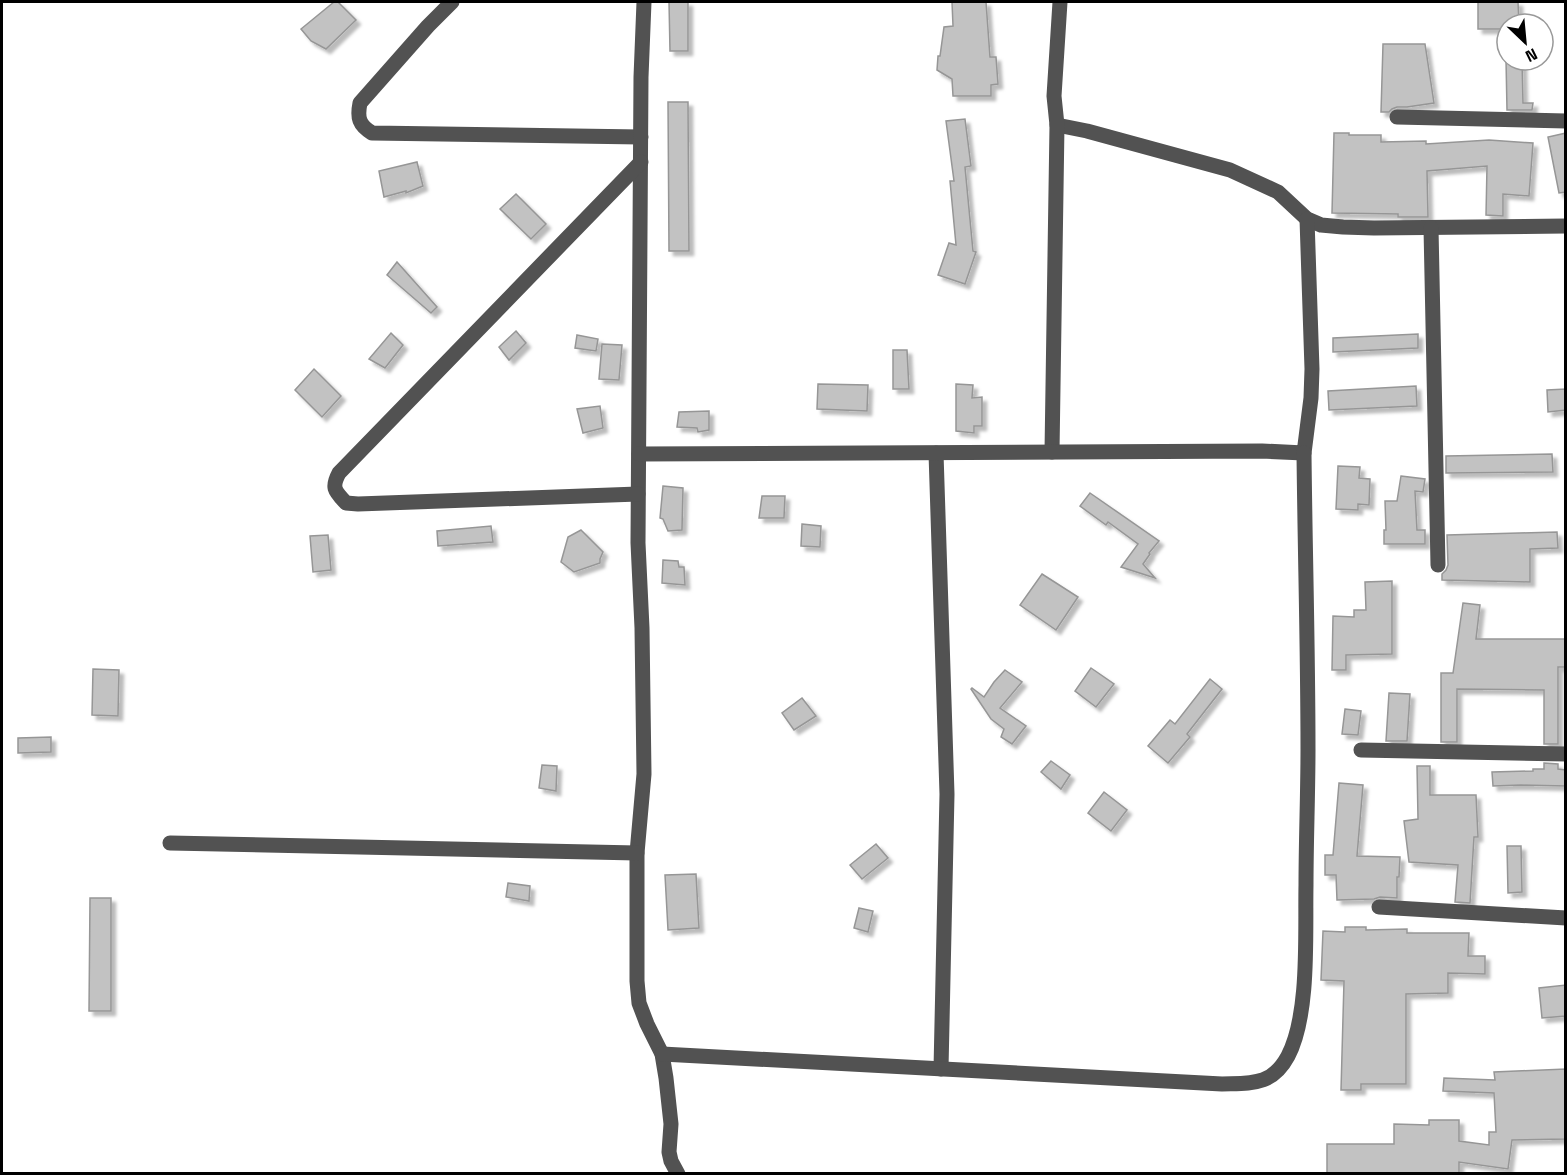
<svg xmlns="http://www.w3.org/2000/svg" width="1567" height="1175" font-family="'Space Grotesk',sans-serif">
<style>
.building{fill:#c2c2c2;stroke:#969696;stroke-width:1.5;filter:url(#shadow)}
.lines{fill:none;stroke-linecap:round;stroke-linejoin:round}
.minor{stroke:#525252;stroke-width:15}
</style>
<defs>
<filter id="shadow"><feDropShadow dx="4.5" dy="4.5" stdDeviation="1.5" flood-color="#0004"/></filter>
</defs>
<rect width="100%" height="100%" fill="#fff"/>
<g class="building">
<polygon points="334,2 338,2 356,20 326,49 311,41 301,29"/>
<polygon points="669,2 688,2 688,51 670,51"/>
<polygon points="952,2 986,2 990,57 996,57 998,84 991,85 991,96 953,96 952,79 937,70 938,56 940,56 944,27 953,26"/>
<polygon points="1478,2 1518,2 1519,24 1507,24 1507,29 1478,29"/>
<polygon points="1383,44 1425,44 1434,103 1407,107 1397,107 1392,109 1389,112 1381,112"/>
<polygon points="1506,60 1522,60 1523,103 1533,103 1532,110 1507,110"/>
<polygon points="668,102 688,102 689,251 669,251"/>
<polygon points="965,119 971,166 965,167 973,251 976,252 965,284 938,275 949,243 956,245 950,181 954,181 946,121"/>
<polygon points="1334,133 1349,133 1349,135 1381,135 1381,142 1426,141 1426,144 1489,140 1533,143 1529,196 1503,194 1503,216 1486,215 1487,166 1427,171 1428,217 1398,217 1398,214 1332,213"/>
<polygon points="1566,133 1566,192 1559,193 1548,137"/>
<polygon points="417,162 423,186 406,193 406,191 384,197 379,171"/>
<polygon points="516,194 546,224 531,239 500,209"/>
<polygon points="397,262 437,307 431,313 387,275"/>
<polygon points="516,331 526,343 509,360 499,347"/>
<polygon points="391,333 403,345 385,368 369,359"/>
<polygon points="1418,334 1418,348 1333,352 1333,338"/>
<polygon points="577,335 598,339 596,351 575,348"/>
<polygon points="602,344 622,345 619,380 599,379"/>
<polygon points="893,350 907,350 909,389 893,389"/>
<polygon points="314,369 341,396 322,417 295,390"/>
<polygon points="818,384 868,385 867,411 817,409"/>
<polygon points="956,384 973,385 972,398 982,397 982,426 974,426 974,433 956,431"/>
<polygon points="1416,386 1417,406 1329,410 1328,391"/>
<polygon points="1566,389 1566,410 1548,412 1547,390"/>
<polygon points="600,406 603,428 583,433 577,409"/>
<polygon points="709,411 709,430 698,432 697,428 677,427 679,412"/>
<polygon points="1552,454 1553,472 1446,473 1446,456"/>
<polygon points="1338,466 1360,467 1359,478 1370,479 1369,505 1358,504 1358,510 1336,509"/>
<polygon points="1401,476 1425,479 1423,492 1415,491 1417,530 1425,530 1425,544 1384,544 1384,530 1386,530 1385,501 1397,501"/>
<polygon points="663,486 683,488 682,530 668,531 663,519 660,518"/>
<polygon points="1090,493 1159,541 1149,553 1150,554 1143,564 1155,578 1121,567 1138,544 1108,522 1106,525 1080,506"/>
<polygon points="762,496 785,496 784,518 759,518"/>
<polygon points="802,524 821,526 820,547 801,546"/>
<polygon points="491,526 493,542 438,546 437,531"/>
<polygon points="581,530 603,552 600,559 600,563 574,572 561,562 568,537"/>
<polygon points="1557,532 1558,548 1530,549 1530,582 1442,580 1442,574 1446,570 1448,565 1447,535"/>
<polygon points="328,535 331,570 313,572 310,536"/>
<polygon points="663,560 678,561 679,567 684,567 685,585 662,583"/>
<polygon points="1042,574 1078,597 1056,630 1020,605"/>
<polygon points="1392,581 1392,654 1346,655 1346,670 1332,670 1333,616 1354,617 1354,610 1366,610 1365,582"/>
<polygon points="1463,603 1480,605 1476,639 1566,639 1566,667 1558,667 1558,744 1544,744 1544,690 1457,689 1457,742 1441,742 1441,673 1453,673"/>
<polygon points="1091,668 1114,684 1096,707 1075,691"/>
<polygon points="93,669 119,670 118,716 92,715"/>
<polygon points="1005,670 1022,682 1000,708 1026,726 1012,744 1001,737 1004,729 991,719 971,689 972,688 984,697 994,682"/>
<polygon points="1210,679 1222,689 1187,734 1190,737 1168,763 1148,746 1170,720 1175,724"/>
<polygon points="1389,693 1410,694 1407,741 1386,741"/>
<polygon points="802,698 816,716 794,730 782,713"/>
<polygon points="1345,709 1361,711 1358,735 1342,734"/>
<polygon points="51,737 51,752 18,753 18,738"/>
<polygon points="1051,761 1070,775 1061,789 1041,772"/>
<polygon points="1544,763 1558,764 1558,769 1566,770 1566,786 1521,785 1493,786 1492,772 1533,771 1533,769 1544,769"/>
<polygon points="542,765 557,766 556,791 539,788"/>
<polygon points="1417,766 1430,766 1430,795 1476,795 1478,837 1474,837 1470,903 1455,902 1458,865 1409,862 1404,821 1418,819"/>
<polygon points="1339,783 1363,785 1357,856 1400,857 1399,877 1397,877 1397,898 1380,897 1374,899 1337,900 1336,875 1325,875 1325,855 1333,855"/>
<polygon points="1104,792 1127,810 1111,831 1088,813"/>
<polygon points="876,844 888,858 862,879 850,865"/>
<polygon points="1507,846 1521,846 1522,892 1508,893"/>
<polygon points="696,874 699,928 668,930 665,875"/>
<polygon points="508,883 530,886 529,901 506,897"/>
<polygon points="90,898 111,898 111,1011 89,1011"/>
<polygon points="859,908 873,911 868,932 854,928"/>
<polygon points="1345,927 1366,927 1366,930 1407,929 1407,933 1469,933 1468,956 1485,956 1485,974 1448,973 1448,993 1406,994 1406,1084 1361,1084 1361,1090 1341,1090 1344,981 1321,980 1323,931 1345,932"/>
<polygon points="1566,985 1566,1016 1542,1018 1539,988"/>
<polygon points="1566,1069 1566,1139 1512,1140 1508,1169 1459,1162 1459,1173 1327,1173 1327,1144 1394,1144 1394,1124 1429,1125 1429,1120 1459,1120 1459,1141 1489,1145 1489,1132 1496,1132 1494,1093 1443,1091 1444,1078 1495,1080 1494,1072"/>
</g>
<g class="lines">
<g class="minor">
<path d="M452,2L428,26L360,103C357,118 359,125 372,133L641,137"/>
<polyline points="644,2 641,77 638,543 642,628 644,774 637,853 637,981 639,1003 647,1024 662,1054 666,1078 671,1124 669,1152 671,1161 678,1174"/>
<polyline points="1397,117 1566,121"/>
<polyline points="1057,125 1087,131 1230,170 1278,192 1307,219 1321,225 1343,227 1374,228 1566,226"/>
<polyline points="1431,228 1438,565"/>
<polyline points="1052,452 1057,125 1054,96 1060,2"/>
<polyline points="936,453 947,794 941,1069"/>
<polyline points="639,454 1262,451 1304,453 1311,398 1312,369 1307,219"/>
<path d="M638,494L358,504L346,503C335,491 331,488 339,473L641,162"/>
<polyline points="1361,750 1566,754"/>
<polyline points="170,843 637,853"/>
<polyline points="1379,907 1566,918"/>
<path d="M662,1054L1222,1084C1251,1083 1272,1086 1288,1056C1310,1014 1305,933 1306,885C1306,840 1308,794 1308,749C1308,650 1305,552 1304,453"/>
</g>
</g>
<rect width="1567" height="1175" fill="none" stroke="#000000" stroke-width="6"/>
<g transform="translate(1525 42) rotate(154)"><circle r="28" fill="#ffffff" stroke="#999999" stroke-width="1.5"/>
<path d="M0-4.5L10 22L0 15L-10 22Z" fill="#000000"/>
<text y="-9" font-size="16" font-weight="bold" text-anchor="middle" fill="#000000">N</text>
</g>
</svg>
